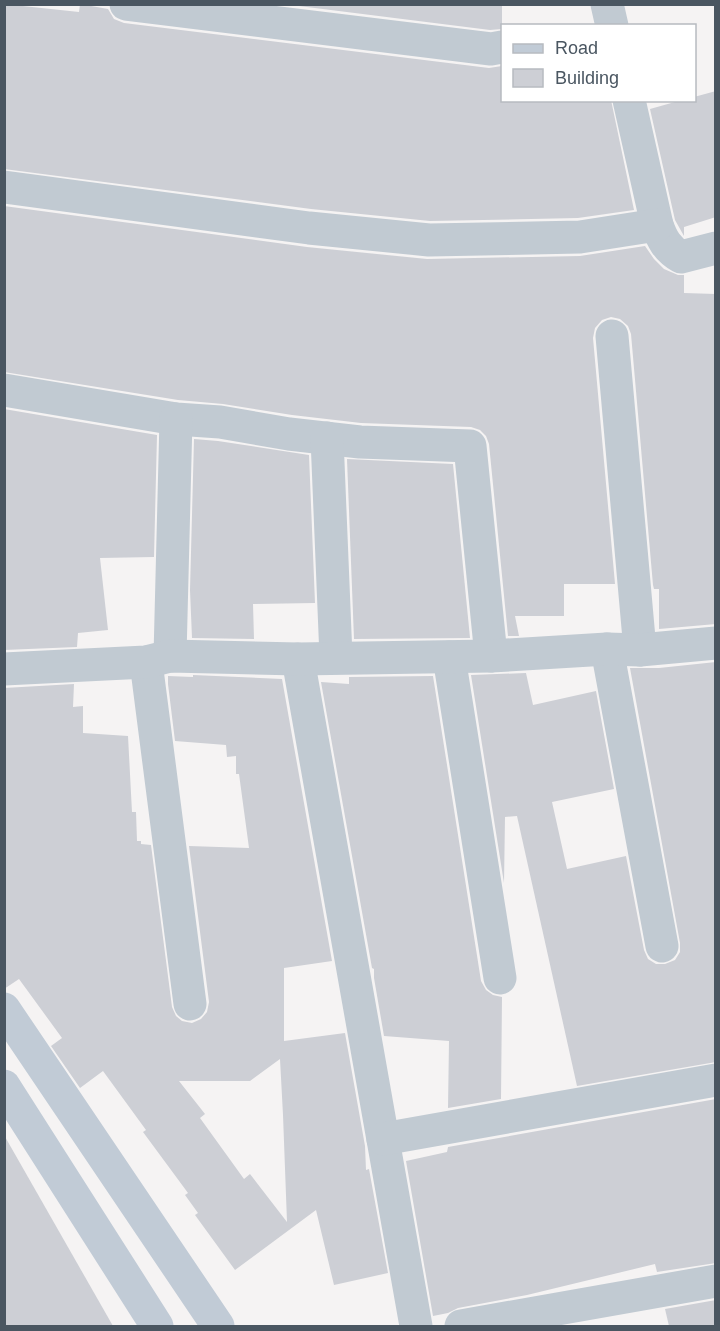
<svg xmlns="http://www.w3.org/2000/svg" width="720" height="1331" font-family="Arial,sans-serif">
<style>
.building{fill:#cdcfd5;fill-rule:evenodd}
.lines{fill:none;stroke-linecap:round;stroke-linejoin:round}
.street{stroke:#c1cad2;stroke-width:33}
.secondary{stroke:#c1cbd6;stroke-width:33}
</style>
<rect width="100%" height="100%" fill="#f5f3f3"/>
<g class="building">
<polygon points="4,4 79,12 80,4 108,9 114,19 124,23 489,68 502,66 502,100 611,100 634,210 578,218 430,221 311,209 4,169"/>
<polygon points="283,4 502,4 502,29 490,30"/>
<polygon points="716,91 716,217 684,227 684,236 675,220 650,109 682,100 694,100 694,97"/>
<polygon points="4,206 307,247 427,259 580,256 645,246 654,259 664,269 678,275 684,275 684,293 716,294 716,624 659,629 659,589 654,589 653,585 631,334 628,326 620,319 611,317 602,320 595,328 593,338 615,584 564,584 564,616 515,616 519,636 508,636 489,444 486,436 480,430 471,427 361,423 292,415 223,404 178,400 4,372"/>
<polygon points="4,409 157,435 154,557 100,558 108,630 78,633 77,647 4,650"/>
<polygon points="194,439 218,441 309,455 315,603 253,604 254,639 192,638 190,590"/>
<polygon points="347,459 453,464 470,638 354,639"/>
<polygon points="716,662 716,1062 577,1086 517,816 505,817 504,883 471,675 526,673 533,705 596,691 614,789 552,802 567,869 626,856 644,950 648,959 656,964 665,964 675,960 680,952 680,943 630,668 659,668"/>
<path d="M193,675L282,679L332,961L284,968V1041L345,1033L365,1146L366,1170L369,1169L388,1273L334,1285L316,1210L235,1270L195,1215L198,1213L185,1195L188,1193L143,1132L146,1130L103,1071L80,1088L51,1046L62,1038L19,979L4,989V688L74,684L73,707L83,706V733L128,736L132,812H136L137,841H141V844L151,845L172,1007L176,1016L182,1021L192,1023L201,1019L207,1012L209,1002L189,846L249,848L239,774H236V756L227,757L226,745L175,741L168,684V676L193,677ZM280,1059L283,1115L287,1222L250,1174L244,1179L200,1118L205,1114L179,1081H250Z"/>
<polygon points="433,676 481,981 486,990 493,995 502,997 501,1099 448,1108 449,1041 384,1036 374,978 374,969 372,968 321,682 349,684 349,677"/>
<polygon points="716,1099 716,1263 657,1272 655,1264 527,1295 458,1308 448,1313 433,1316 406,1161 447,1152 448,1147"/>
<polygon points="4,1135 113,1326 4,1326"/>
<polygon points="716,1300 716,1326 669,1326 665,1309"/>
</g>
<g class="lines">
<g class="street">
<polyline points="126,4 491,49 502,47"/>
<polyline points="607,4 612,26"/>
<path d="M629,100L657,225C662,239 667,249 681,257L716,248"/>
<polyline points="4,187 309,228 429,240 580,237 657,225"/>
<polyline points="612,336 640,650"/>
<polyline points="4,390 176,419 220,422 289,434 360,442 470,446 491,656"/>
<polyline points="327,438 336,657"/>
<polyline points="607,649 662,946"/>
<polyline points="170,656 176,419"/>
<polyline points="449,657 500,978"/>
<polyline points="298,659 416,1326"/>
<polyline points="146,662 190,1004"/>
<polyline points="4,669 146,662 170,656 298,659 491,656 607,649 640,650 716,643"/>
<polyline points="383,1139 716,1080"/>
<polyline points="461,1326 716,1281"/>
</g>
<g class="secondary">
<polyline points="4,1009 218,1326"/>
<polyline points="4,1086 157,1326"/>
</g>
</g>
<rect width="720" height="1331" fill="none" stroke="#4a5661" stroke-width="12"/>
<rect x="501" y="24" width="195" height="78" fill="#ffffff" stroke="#b7bbc0" stroke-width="1.5"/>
<rect x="513" y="44" width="30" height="9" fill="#c1cbd6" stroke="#b7bbc0" stroke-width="1.5"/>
<text x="555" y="54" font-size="18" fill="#4a5661">Road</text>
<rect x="513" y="69" width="30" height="18" fill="#cdcfd5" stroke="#b7bbc0" stroke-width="1.5"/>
<text x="555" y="84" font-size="18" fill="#4a5661">Building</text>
</svg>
